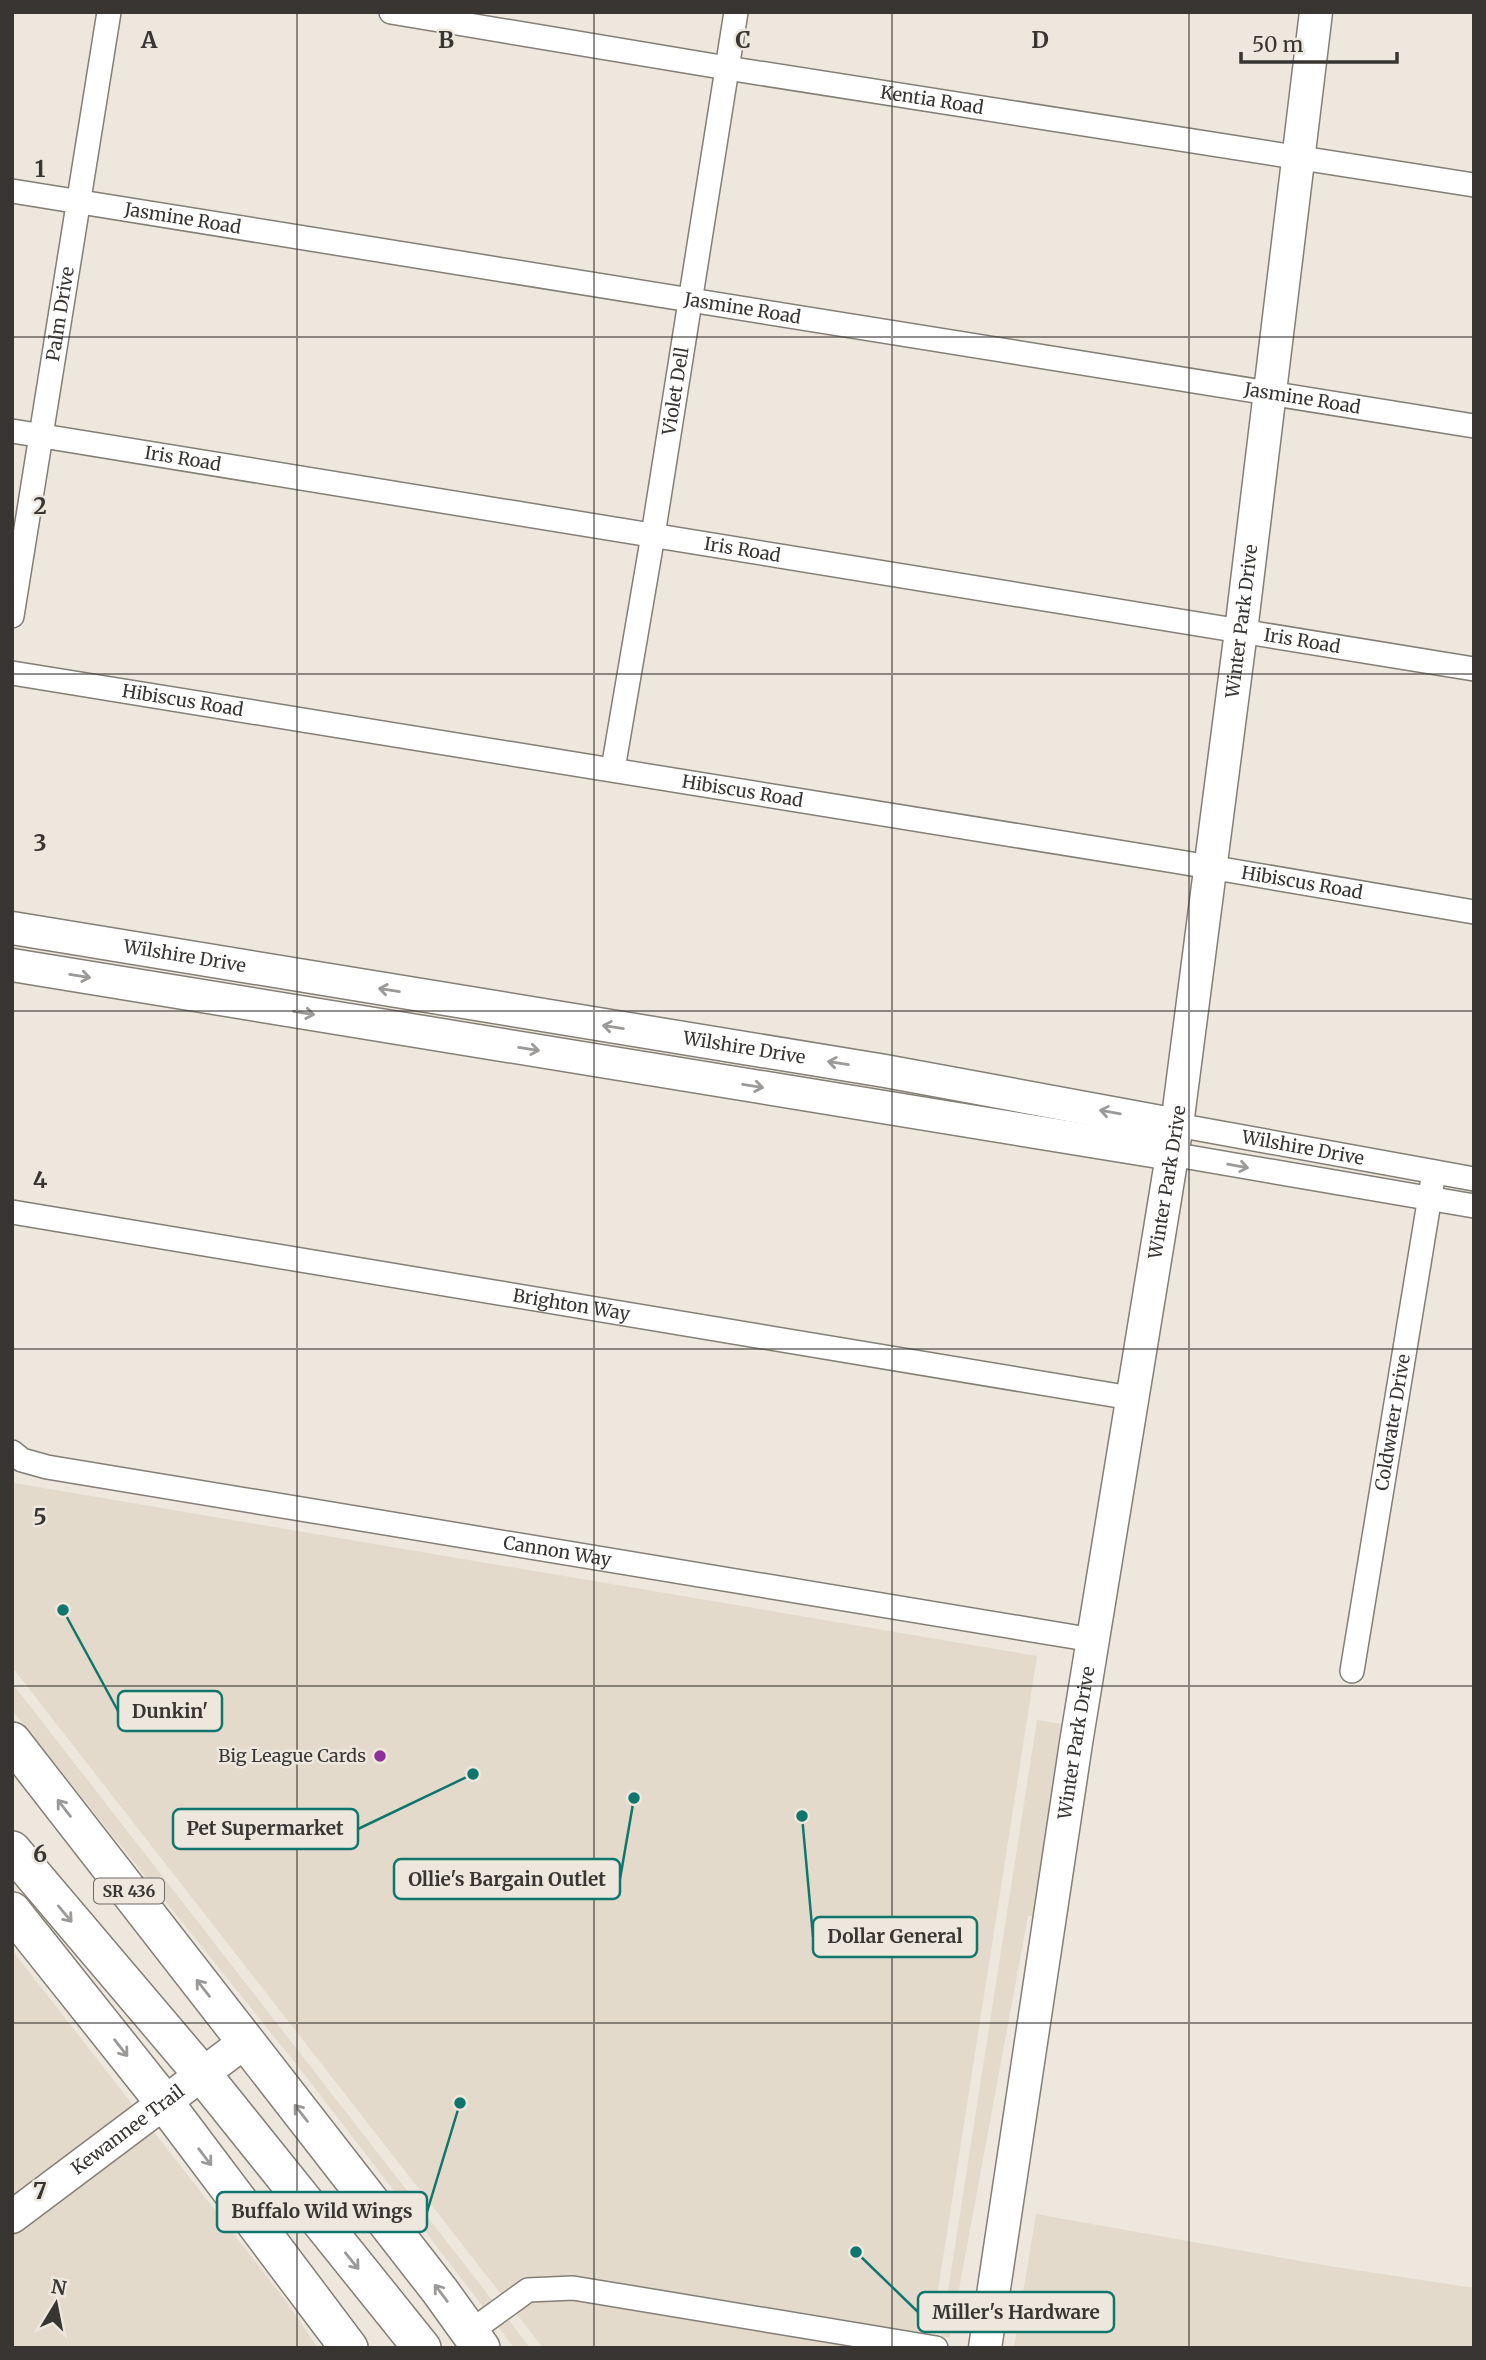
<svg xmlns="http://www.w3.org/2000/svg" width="1486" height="2360" font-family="Merriweather,serif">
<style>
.built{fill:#e4dacb}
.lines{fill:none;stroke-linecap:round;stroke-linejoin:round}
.street-casing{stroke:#837e76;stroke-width:26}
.secondary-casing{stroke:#837e76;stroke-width:35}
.primary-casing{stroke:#837e76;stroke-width:40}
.street{stroke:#fff;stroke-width:23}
.secondary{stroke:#fff;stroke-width:32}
.primary{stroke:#fff;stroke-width:37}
.oneway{stroke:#9c9a98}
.grid{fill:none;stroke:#383532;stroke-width:2;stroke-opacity:0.55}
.poi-dot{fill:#8e309a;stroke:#ede7de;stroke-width:2.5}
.labels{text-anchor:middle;stroke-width:5;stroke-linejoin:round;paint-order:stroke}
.shield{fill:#ede7de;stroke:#6e6a66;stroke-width:2}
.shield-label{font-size:16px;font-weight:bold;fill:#383532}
.street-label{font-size:18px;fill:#383532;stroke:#ede7de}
.poi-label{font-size:18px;fill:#383532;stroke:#ede7de;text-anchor:end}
.grid-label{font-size:23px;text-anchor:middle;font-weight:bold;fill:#383532;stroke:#ede7de;stroke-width:5;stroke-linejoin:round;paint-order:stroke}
.leader{fill:none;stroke:#0f766e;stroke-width:2.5}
.callout-dot{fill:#0f766e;stroke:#ede7de;stroke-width:2.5}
.callout{fill:#ede7de;stroke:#0f766e;stroke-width:2.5}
.callout-label{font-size:19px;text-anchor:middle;font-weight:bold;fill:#383532}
</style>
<rect width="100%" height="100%" fill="#ede7de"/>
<g class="built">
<polygon points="12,1481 14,1483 1037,1656 929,2348 543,2348 12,1667"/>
<polygon points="12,1683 493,2301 484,2308 308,2079 12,1710"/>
<polygon points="1037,1720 1068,1725 1038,1916 1028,1916 950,2338 941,2336"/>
<polygon points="12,1950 136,2109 12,2203"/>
<polygon points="150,2127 286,2301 318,2348 12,2348 12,2231"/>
<polygon points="1036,2214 1323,2265 1474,2288 1474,2348 1014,2348"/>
<polygon points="508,2319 530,2348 514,2348 498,2326"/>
</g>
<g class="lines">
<defs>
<g id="street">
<path id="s1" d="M391,12L727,68L1474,185"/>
<path id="s2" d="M12,191L1474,426"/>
<path id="s3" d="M12,431L1474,669"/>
<path id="s4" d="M12,616L109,12"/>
<path id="s5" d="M12,673L1180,862L1474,912"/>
<path id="s6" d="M613,769L653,535L736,12"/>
<path id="s7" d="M1177,1125L1474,1179"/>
<polyline points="1171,1154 1474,1206"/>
<path id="s8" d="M12,1212L1131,1398"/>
<path id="s9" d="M12,1452L22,1460L47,1467L1093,1640"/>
<path id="s10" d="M1352,1671L1434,1172"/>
<polyline points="470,2332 528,2290 573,2288 936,2348"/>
</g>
<g id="secondary">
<path id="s11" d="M12,928L885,1071L1177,1125"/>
<polyline points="12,965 1171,1154"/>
<path id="s12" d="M12,2217L245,2042"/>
<path id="s13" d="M985,2348L1076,1743L1177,1125L1241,631L1316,12"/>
</g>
<g id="primary">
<polyline points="12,1741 440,2291 481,2348"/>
<polyline points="12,1850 202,2074 422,2348"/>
<polyline points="12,1911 164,2102 349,2348"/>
</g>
</defs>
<use href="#street" class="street-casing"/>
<use href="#secondary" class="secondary-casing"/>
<use href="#primary" class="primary-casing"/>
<use href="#street" class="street"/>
<use href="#secondary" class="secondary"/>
<use href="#primary" class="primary"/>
</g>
<defs><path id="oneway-shaft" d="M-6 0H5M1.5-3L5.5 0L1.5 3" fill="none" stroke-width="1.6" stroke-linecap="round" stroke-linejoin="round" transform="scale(1.75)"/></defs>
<g class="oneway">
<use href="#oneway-shaft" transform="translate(80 976) rotate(9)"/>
<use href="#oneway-shaft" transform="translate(389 990) rotate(-171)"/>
<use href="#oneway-shaft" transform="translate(304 1013) rotate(9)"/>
<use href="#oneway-shaft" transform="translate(613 1027) rotate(-171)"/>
<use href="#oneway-shaft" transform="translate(529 1049) rotate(9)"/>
<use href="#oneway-shaft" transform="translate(838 1063) rotate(-171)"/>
<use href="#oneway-shaft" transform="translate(753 1086) rotate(9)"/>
<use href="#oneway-shaft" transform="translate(1110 1112) rotate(-170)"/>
<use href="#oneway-shaft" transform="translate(1238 1166) rotate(10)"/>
<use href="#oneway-shaft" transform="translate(64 1808) rotate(-128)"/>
<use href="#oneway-shaft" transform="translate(65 1914) rotate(50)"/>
<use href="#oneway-shaft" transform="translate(203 1988) rotate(-128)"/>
<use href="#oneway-shaft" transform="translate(121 2048) rotate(52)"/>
<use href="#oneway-shaft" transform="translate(301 2113) rotate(-128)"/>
<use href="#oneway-shaft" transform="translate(205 2157) rotate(53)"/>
<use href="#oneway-shaft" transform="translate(352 2261) rotate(51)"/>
<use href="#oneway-shaft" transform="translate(441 2293) rotate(-127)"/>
</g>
<path class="grid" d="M297,12V2348M594,12V2348M892,12V2348M1189,12V2348M12,337H1474M12,674H1474M12,1011H1474M12,1349H1474M12,1686H1474M12,2023H1474"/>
<circle class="poi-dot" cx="380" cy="1756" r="7"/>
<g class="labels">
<rect class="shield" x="94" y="1878.5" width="70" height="25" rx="5"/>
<g class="shield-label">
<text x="129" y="1897">SR 436</text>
</g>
<g class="street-label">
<text dy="6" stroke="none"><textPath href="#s1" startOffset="548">Kentia Road</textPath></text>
<text dy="6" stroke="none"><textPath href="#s2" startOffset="173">Jasmine Road</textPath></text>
<text dy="6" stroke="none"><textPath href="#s2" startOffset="740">Jasmine Road</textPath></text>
<text dy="6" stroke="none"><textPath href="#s4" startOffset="306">Palm Drive</textPath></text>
<text dy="6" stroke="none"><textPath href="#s6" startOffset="383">Violet Dell</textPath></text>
<text dy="6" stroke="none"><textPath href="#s2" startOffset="1307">Jasmine Road</textPath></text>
<text dy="6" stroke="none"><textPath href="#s3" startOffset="173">Iris Road</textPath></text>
<text dy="6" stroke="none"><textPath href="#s3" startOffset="740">Iris Road</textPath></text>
<text dy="6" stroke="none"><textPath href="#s13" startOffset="1746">Winter Park Drive</textPath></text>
<text dy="6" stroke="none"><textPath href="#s3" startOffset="1307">Iris Road</textPath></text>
<text dy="6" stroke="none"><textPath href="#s5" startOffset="173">Hibiscus Road</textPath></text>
<text dy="6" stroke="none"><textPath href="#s5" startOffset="740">Hibiscus Road</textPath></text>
<text dy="6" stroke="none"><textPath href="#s5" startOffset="1307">Hibiscus Road</textPath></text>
<text dy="6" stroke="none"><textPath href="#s11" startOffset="175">Wilshire Drive</textPath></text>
<text dy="6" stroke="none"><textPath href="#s11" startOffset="742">Wilshire Drive</textPath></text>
<text dy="6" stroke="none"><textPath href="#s7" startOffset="128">Wilshire Drive</textPath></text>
<text dy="6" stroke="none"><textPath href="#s13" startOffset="1180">Winter Park Drive</textPath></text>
<text dy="6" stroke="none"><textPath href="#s8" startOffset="567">Brighton Way</textPath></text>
<text dy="6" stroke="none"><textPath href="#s10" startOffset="252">Coldwater Drive</textPath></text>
<text dy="6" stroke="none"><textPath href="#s9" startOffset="556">Cannon Way</textPath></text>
<text dy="6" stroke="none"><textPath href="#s13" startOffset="612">Winter Park Drive</textPath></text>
<text dy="6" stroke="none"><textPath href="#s12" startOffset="145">Kewannee Trail</textPath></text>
</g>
<g class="poi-label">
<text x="366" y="1762">Big League Cards</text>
</g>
</g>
<g class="grid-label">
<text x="149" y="48">A</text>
<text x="446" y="48">B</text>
<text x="743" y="48">C</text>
<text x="1040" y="48">D</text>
<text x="40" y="177">1</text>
<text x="40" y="514">2</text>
<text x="40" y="851">3</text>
<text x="40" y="1188">4</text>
<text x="40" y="1525">5</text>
<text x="40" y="1862">6</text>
<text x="40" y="2199">7</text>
</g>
<path class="leader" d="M63 1610L118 1711M473 1774L358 1829M634 1798L620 1879M802 1816L813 1937M460 2103L427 2212M856 2252L918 2312"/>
<g class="callout-dot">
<circle cx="63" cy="1610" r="7"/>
<circle cx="473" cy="1774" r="7"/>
<circle cx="634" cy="1798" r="7"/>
<circle cx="802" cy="1816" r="7"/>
<circle cx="460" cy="2103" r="7"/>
<circle cx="856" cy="2252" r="7"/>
</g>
<g class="callout">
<rect x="118" y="1691" width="104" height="40" rx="7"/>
<rect x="173" y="1809" width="185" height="40" rx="7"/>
<rect x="394" y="1859" width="226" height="40" rx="7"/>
<rect x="813" y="1917" width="164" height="40" rx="7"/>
<rect x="217" y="2192" width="210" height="40" rx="7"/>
<rect x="918" y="2292" width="196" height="40" rx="7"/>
</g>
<g class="callout-label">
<text x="170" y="1718">Dunkin'</text>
<text x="265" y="1835">Pet Supermarket</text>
<text x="507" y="1886">Ollie's Bargain Outlet</text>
<text x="895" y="1943">Dollar General</text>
<text x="322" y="2218">Buffalo Wild Wings</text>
<text x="1016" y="2319">Miller's Hardware</text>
</g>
<rect width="1486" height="2360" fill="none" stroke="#383532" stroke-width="28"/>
<g transform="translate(56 2304) rotate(10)" stroke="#ede7de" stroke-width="5" paint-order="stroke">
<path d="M0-5L12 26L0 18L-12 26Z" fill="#383532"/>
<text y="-10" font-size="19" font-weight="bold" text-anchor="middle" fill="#383532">N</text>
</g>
<path d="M1241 52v10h156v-10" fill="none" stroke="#383532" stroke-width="3.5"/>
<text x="1252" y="52" font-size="21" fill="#383532" stroke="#ede7de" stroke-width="5" paint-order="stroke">50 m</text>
</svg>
